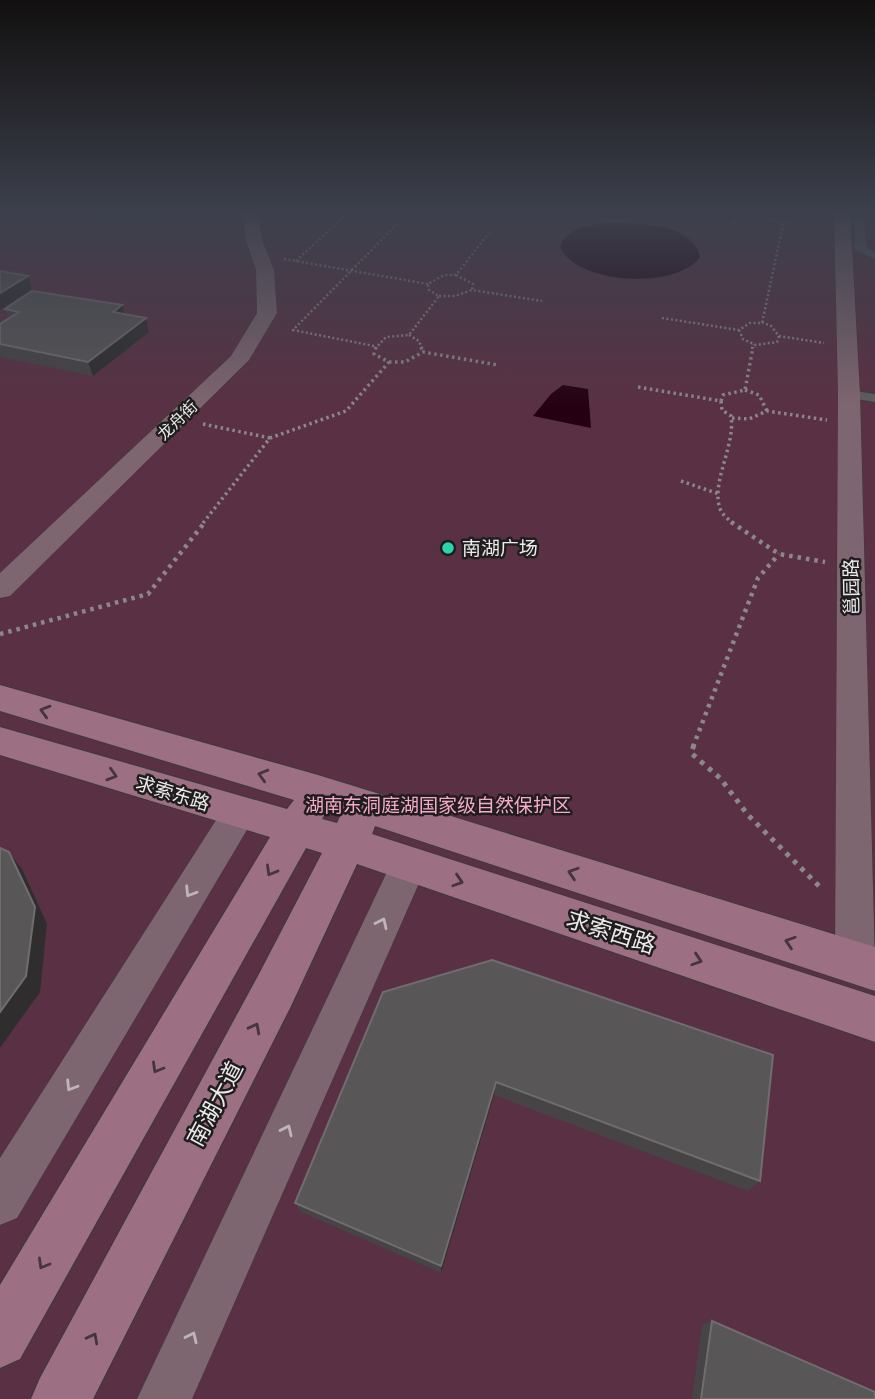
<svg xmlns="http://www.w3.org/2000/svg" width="875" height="1399" font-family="Overpass,'Noto Sans SC',sans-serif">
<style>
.green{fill:#5a3144}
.water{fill:#250013}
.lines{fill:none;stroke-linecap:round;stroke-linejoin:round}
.street-casing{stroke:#3c3a3a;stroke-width:2}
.secondary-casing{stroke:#3c3a3a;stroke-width:1}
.primary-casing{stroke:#3c3a3a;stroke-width:2}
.path-far3{stroke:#8b8889;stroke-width:2.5;stroke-dasharray:2 2.5;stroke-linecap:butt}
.path-far2{stroke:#8b8889;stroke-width:3.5;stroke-dasharray:2.5 3.5;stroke-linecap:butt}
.path-far1{stroke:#8b8889;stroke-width:4.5;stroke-dasharray:3.5 5;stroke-linecap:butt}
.path{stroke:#8b8889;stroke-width:5;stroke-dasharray:4.5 6;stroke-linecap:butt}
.street{fill:#5f5c5d;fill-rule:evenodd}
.secondary{fill:#7e6670;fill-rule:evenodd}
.primary{fill:#9d6f83;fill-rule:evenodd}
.wall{fill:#474445}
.shaded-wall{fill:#302d2e}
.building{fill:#595657;stroke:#706d6e;stroke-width:2}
.oneway{stroke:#46363c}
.oneway2{stroke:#bfb5b9}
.poi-dot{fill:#2bd5ac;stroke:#201d1e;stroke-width:2.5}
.labels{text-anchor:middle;stroke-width:5;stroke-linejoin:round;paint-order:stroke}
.far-street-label{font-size:16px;fill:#ebe9e9;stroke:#201d1e}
.poi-label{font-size:19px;fill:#ebe9e9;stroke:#201d1e;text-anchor:start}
.street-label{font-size:19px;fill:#ebe9e9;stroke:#201d1e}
.park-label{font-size:19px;fill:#f7a9cb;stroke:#201d1e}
.near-street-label{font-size:23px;fill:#ebe9e9;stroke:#201d1e}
</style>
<rect width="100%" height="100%" fill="#201d1e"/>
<rect class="green" x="0" y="211" width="875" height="1188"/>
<g class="water">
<path d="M607,223C635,223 693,222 700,257C676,290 577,285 560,247C567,227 589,226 607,223Z"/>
<polygon points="563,385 588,389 591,428 533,416 551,394"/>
</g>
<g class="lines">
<defs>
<g id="street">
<polygon points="861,211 871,211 864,221 867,248 875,252 875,259 855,250 854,221"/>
<polygon points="849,390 875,394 875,402 844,397 842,394"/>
</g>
<g id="secondary">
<polygon points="242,211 258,211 262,240 274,270 277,313 249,360 10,596 0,598 0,573 231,356 257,313 256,270 246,240"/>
<polygon points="834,211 850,211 860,394 875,963 869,977 855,982 841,977 835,963 838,394"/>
<polygon points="239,798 251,803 257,813 251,823 17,1218 0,1225 0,1158 227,803"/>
<polygon points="409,849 422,853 427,865 192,1399 137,1399 396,853"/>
</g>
<path id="primary" d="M0,685L318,775L875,947V991L375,826L372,834L875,996V1042L357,864L291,1006L93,1399H31L40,1378L259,974L322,853L306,848L20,1359L0,1368V1285L270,837L0,755V727L287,809L294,800L0,711ZM324,809L341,814L337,823L322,819L326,812Z"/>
</defs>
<use href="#street" class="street-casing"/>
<use href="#secondary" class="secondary-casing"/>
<use href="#primary" class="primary-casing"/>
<g class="path-far3">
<polyline points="748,211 783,225"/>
<polyline points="735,224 740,211"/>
<polyline points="284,259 428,284"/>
<polyline points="296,261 349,212"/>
<polyline points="456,275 473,284 472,290"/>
<polyline points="439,296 455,296 472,290 542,301"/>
<polyline points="662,318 739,330 750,323 762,323 783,225 815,211"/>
<polyline points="762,322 771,326 779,336 824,343"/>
<polyline points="739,330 743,339 756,345 777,342 779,336"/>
<polyline points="409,335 419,341 422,349"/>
<polyline points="374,346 293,330 400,221"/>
<polyline points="375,349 386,337 409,335 439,296 429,290 428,284 444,275 456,275 489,233"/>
<polyline points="752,349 753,344"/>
</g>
<g class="path-far2">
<polyline points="421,347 423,352"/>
<polyline points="389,362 405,362 423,352 498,365"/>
<polyline points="638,387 721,401 723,395 745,390 753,347"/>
<polyline points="745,390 759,395 767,411"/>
<path d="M721,401L722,410L731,416C736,446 709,485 721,511C723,515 729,520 733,523"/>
<polyline points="732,418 749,419 767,411 827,420"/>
<polyline points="203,424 270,438"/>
<polyline points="681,481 719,494"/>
<polyline points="203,523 270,438 346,411 389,362 374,354 376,347"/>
</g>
<g class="path-far1">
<polyline points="731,522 779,554 825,562"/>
<polyline points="0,634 148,594 205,522"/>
<polyline points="693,747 758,578 779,554"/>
</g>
<polyline class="path" points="694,745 691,753 720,778 748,815 822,889"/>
<use href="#street" class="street"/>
<use href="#secondary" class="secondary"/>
<use href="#primary" class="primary"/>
</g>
<g class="wall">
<polygon points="60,211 160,211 142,223"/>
<polygon points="122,305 125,315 149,332 93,376 0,357 0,324 9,318 5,309"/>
<polygon points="383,992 760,1181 748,1191 494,1095 441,1273 301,1212 295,1203"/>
<polygon points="712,1321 875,1399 692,1399 702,1325"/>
</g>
<g class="shaded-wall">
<polygon points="139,211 160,211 142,223"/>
<polygon points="28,276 32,289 0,310 0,293"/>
<polygon points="122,305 126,318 113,312"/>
<polygon points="146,318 149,332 93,376 88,362"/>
<polygon points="9,852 22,869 47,924 40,992 0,1048 0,1012"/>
<polygon points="496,1082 494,1095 441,1273 441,1266"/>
</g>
<g class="building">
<polygon points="0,271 28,276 0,293"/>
<polygon points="32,291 122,305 113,312 146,318 88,362 0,344 0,324 19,312 5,309"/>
<polygon points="0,848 9,852 35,907 26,976 0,1012"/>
<polygon points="492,960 773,1055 760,1181 496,1082 441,1266 295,1203 383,992"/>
<polygon points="712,1321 875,1392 875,1399 701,1399"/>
</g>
<defs><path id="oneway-chevron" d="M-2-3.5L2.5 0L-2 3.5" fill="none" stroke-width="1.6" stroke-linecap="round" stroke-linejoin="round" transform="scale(1.75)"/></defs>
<g class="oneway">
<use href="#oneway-chevron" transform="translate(45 711) rotate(-164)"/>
<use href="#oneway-chevron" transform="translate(112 775) rotate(17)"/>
<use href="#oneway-chevron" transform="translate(263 775) rotate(-164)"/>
<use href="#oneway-chevron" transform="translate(271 871) rotate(120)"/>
<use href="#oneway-chevron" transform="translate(573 873) rotate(-162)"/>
<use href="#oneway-chevron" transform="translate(458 881) rotate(18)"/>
<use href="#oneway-chevron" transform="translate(790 942) rotate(-162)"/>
<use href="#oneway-chevron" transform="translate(697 960) rotate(18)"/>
<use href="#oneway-chevron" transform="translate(255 1028) rotate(-62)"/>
<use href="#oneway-chevron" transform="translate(157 1068) rotate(120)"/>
<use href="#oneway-chevron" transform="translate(43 1264) rotate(120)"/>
<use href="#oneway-chevron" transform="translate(93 1338) rotate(-62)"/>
</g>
<g class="oneway2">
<use href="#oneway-chevron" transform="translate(190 892) rotate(122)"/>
<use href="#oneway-chevron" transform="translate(382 923) rotate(-65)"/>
<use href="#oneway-chevron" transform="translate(71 1086) rotate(122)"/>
<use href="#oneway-chevron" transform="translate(287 1130) rotate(-65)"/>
<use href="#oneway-chevron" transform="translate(192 1337) rotate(-65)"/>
</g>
<linearGradient id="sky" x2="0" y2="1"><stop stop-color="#121010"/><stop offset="0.52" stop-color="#3c404c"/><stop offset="1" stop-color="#3c404c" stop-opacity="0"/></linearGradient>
<rect width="875" height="407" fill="url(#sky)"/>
<circle class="poi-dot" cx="448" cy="548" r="7"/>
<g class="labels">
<g class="far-street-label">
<text transform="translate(177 420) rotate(-44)" y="6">龙舟街</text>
</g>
<g class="poi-label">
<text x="462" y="555">南湖广场</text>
</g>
<g class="street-label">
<text transform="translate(851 587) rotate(-91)" y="7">邕园路</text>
<text transform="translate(173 793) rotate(17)" y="7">求索东路</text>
</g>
<g class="park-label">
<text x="438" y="812">湖南东洞庭湖国家级自然保护区</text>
</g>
<g class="near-street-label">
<text transform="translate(611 932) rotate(18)" y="8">求索西路</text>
<text transform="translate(215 1104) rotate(-62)" y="8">南湖大道</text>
</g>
</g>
</svg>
